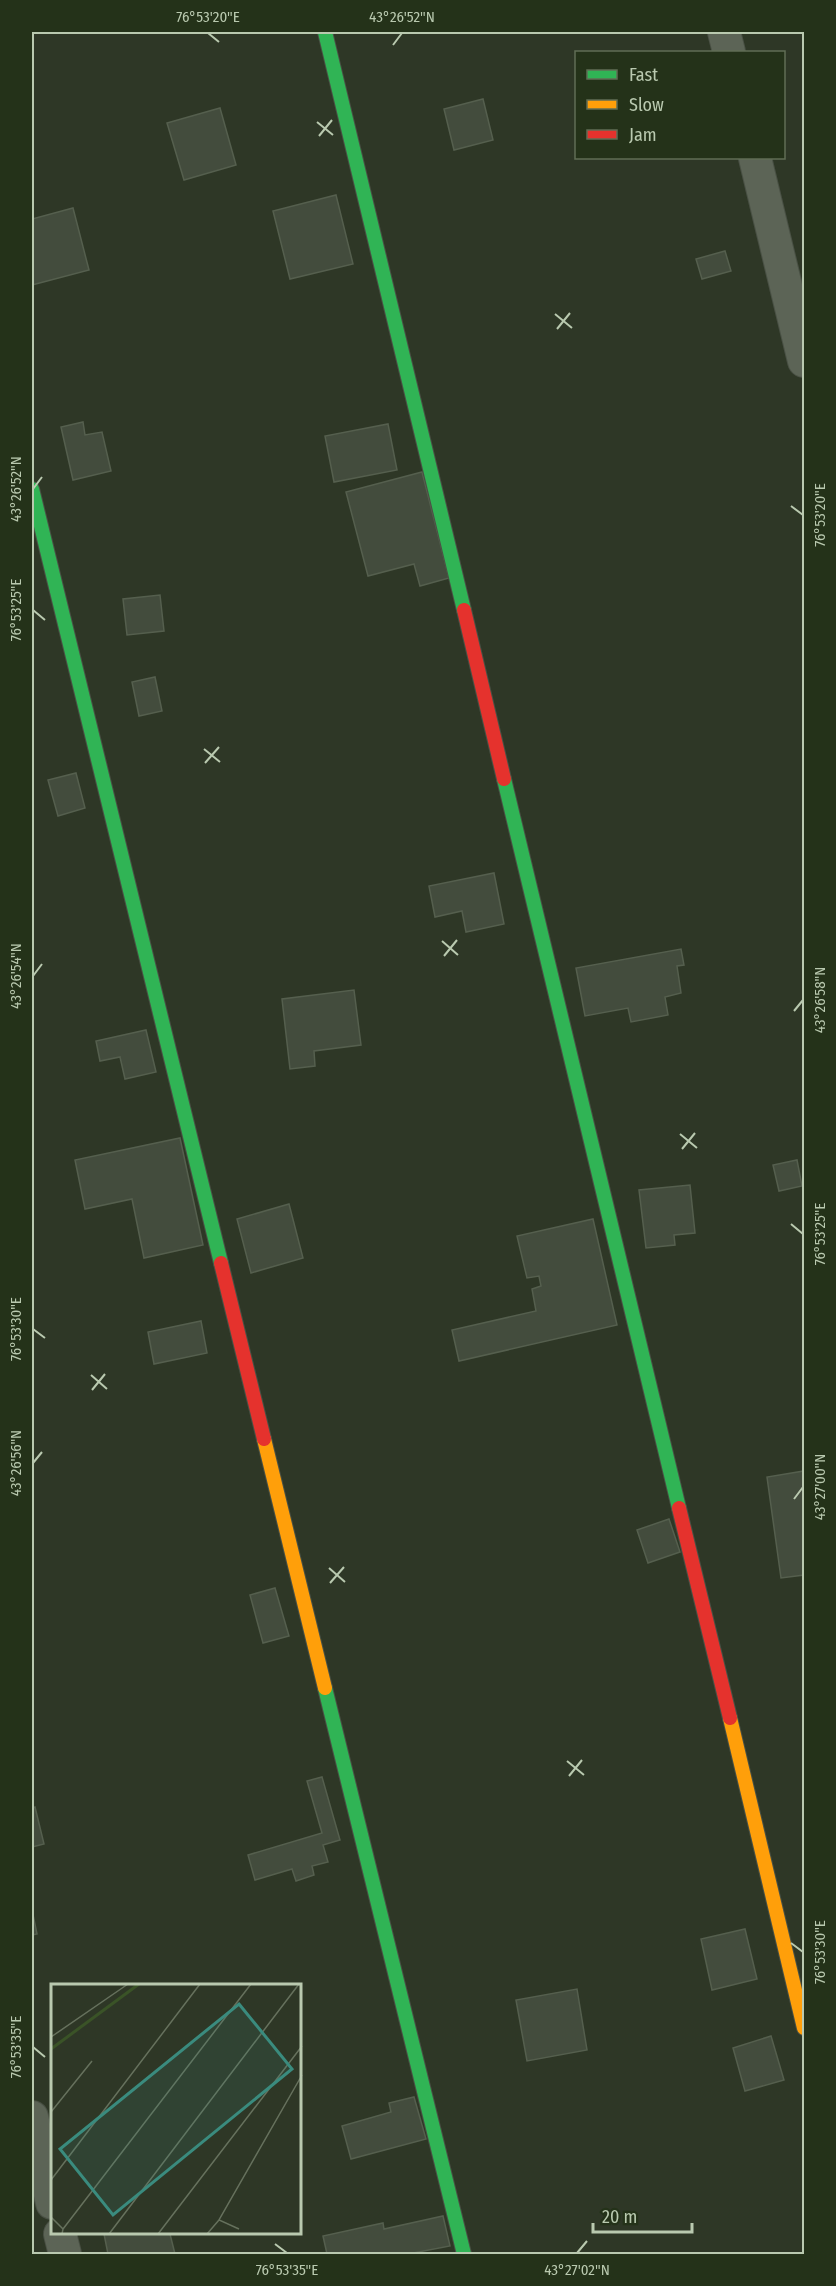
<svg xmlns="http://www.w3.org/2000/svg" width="836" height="2286" font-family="'Fira Sans Condensed',sans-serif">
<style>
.building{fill:#434c3d;stroke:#555f4e;stroke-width:1.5}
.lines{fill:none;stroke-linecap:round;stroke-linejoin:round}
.street-casing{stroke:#4a5145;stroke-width:34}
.fast-casing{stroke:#4a5145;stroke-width:16}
.slow-casing{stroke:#4a5145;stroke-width:16}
.jam-casing{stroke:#4a5145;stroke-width:16}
.street{stroke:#5c6456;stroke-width:32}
.fast{stroke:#30b455;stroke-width:14}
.slow{stroke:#ff9f0a;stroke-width:14}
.jam{stroke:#e5322d;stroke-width:14}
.ticks{fill:none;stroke:#b9c9af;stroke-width:2}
.inset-river{fill:none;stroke:#3a5327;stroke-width:3}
.inset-road{fill:none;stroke:#66715d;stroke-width:1.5}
.view{fill:#3a8b7e;fill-opacity:0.15;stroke:#3a8b7e;stroke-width:3}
.inset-edge{fill:none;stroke:#b9c9af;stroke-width:3}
.neatline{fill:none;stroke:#b9c9af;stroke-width:2}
.ticks-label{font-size:15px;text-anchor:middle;fill:#b9c9af}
</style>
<rect width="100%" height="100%" fill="#2e3726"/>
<g class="building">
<polygon points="483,99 493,140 454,150 444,109"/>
<polygon points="220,108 236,165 184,180 167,123"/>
<polygon points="336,195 353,264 290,279 273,211"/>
<polygon points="73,208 89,270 32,285 32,219"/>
<polygon points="725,251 731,271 702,279 696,259"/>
<polygon points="83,422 85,435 102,432 111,471 73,480 61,427"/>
<polygon points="388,424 397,470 334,482 325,436"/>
<polygon points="422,472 449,578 420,586 414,564 368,576 346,492"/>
<polygon points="160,595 164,631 127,635 123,599"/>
<polygon points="155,677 162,711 139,716 132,682"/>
<polygon points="76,773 85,808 58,816 48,780"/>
<polygon points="494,873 504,924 466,932 462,911 435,917 429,886"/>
<polygon points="681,949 684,965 677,966 681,993 665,997 668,1015 631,1022 628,1008 585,1016 576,968"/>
<polygon points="354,990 361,1045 314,1051 315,1066 290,1069 282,999"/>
<polygon points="146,1030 156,1072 125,1079 120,1057 100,1061 96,1041"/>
<polygon points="180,1138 203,1245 144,1258 132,1199 85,1209 75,1160"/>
<polygon points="797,1160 802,1186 779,1191 773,1165"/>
<polygon points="690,1185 695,1233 674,1235 675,1245 646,1248 639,1190"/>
<polygon points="289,1204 303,1258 251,1273 237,1219"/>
<polygon points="593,1219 617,1325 459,1361 452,1330 536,1311 532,1289 541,1286 539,1276 527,1278 517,1236"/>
<polygon points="201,1321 207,1353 154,1364 148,1332"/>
<polygon points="804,1471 804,1575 781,1578 767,1477"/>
<polygon points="669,1519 680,1552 648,1563 637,1530"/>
<polygon points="275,1588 289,1636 263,1643 250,1595"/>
<polygon points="322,1777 340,1840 323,1845 328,1862 312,1866 314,1875 296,1881 292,1869 255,1880 248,1855 322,1833 307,1781"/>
<polygon points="35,1807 44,1844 32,1847 32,1808"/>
<polygon points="32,1910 37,1934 32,1935"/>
<polygon points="745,1929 757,1979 712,1990 701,1939"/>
<polygon points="577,1989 587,2050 527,2061 516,2000"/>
<polygon points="771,2036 784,2080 745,2091 733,2048"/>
<polygon points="414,2097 426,2139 351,2159 342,2126 391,2112 389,2103"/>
<polygon points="443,2216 450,2246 408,2254 327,2254 323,2236 383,2223 384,2229"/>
<polygon points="104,2234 170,2234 175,2254 108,2254"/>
</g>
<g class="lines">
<defs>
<g id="street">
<polyline points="724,32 729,52"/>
<polyline points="755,158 804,361"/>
<polyline points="32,2117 52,2203"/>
<polyline points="60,2234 65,2254"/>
</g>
<g id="fast">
<polyline points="325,32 464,610"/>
<polyline points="32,489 221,1263"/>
<polyline points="504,779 679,1508"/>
<polyline points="325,1688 464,2254"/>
</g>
<g id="slow">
<polyline points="264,1439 325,1688"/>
<polyline points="730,1718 804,2028"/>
</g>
<g id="jam">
<polyline points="464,610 504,779"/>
<polyline points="221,1263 264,1439"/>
<polyline points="679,1508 730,1718"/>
</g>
</defs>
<use href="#street" class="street-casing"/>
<use href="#fast" class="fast-casing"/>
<use href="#slow" class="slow-casing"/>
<use href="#jam" class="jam-casing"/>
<use href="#street" class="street"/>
<use href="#fast" class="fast"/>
<use href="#slow" class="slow"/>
<use href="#jam" class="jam"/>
</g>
<path class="ticks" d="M208,33L219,42M393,45L402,33M317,122L333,135M319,136L332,120M555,314L572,328M557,329L570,313M33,489L42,477M791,506L803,515M33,610L45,620M204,749L220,762M205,763L219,747M442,941L458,955M444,956L457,940M33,976L42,964M794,1011L803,1000M680,1134L697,1148M682,1149L695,1133M791,1224L803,1234M33,1329L45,1338M91,1375L107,1389M92,1390L105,1374M33,1463L42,1452M794,1499L803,1487M329,1568L345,1582M330,1583L344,1567M567,1761L584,1775M569,1776L582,1760M791,1943L803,1952M33,2047L45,2057M275,2244L287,2253M577,2253L587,2241"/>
<g transform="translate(51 1984)">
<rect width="250" height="250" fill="#2e3726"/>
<path class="inset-river" d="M0,65L88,0"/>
<path class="inset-road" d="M0,53L77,0M0,128L41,77M0,196L149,0M0,233L12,245L11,250M12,245L200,0M188,245L168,236L251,91M58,250L248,0M107,250L251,62M156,250L168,236"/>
<path class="view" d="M188,20L241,85L62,231L9,165Z"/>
<rect width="250" height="250" class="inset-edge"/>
</g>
<rect width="836" height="2286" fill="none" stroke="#243219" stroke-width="66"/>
<rect x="575" y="51" width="210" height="108" fill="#243219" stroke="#606e55" stroke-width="1.5"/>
<rect x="587" y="70" width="30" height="9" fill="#30b455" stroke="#606e55" stroke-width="1.5"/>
<text x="629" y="81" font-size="18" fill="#b9c9af">Fast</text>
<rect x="587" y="100" width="30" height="9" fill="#ff9f0a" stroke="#606e55" stroke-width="1.5"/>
<text x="629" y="111" font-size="18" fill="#b9c9af">Slow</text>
<rect x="587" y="130" width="30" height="9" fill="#e5322d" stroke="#606e55" stroke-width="1.5"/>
<text x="629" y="141" font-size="18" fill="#b9c9af">Jam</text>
<path d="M593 2223v9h99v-9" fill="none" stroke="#b9c9af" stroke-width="3"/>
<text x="602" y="2223" font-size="18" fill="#b9c9af" stroke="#243219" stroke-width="4.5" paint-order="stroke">20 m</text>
<rect x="33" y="33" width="770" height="2220" class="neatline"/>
<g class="ticks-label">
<text x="208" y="22">76°53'20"E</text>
<text x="402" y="22">43°26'52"N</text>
<text transform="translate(16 489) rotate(-90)" y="5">43°26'52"N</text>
<text transform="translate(820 515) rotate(-90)" y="5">76°53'20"E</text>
<text transform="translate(16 610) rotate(-90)" y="5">76°53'25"E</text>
<text transform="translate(16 976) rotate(-90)" y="5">43°26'54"N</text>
<text transform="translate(820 1000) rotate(-90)" y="5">43°26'58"N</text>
<text transform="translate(820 1234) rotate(-90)" y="5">76°53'25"E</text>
<text transform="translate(16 1329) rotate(-90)" y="5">76°53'30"E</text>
<text transform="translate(16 1463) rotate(-90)" y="5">43°26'56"N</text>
<text transform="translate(820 1487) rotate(-90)" y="5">43°27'00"N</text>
<text transform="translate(820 1952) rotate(-90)" y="5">76°53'30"E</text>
<text transform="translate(16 2047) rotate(-90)" y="5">76°53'35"E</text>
<text x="287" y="2275">76°53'35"E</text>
<text x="577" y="2275">43°27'02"N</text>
</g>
</svg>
